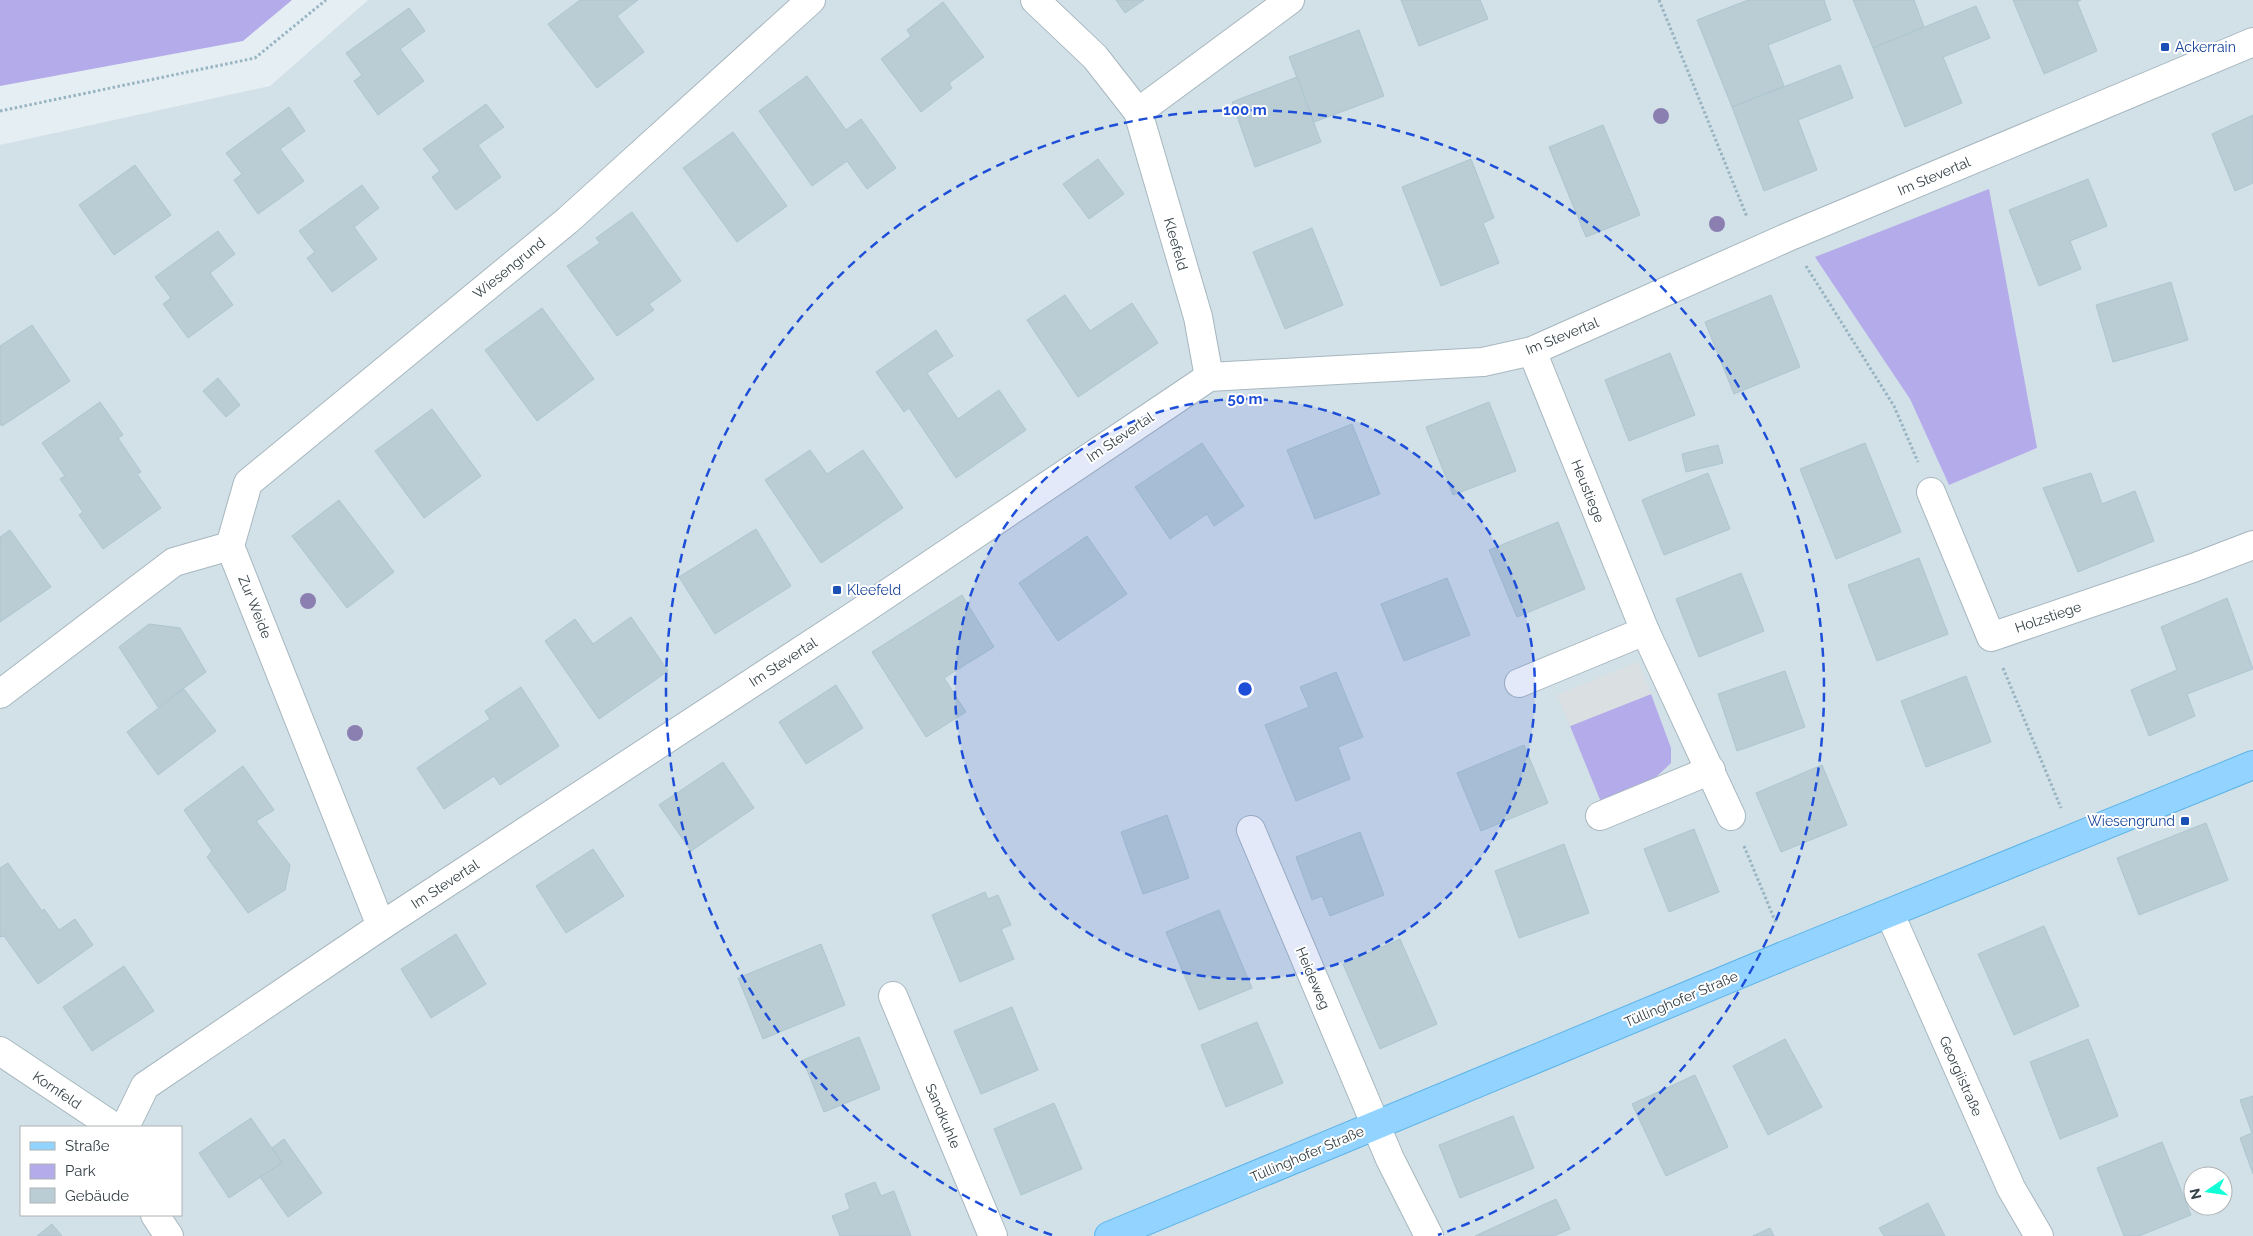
<svg xmlns="http://www.w3.org/2000/svg" width="2253" height="1236" font-family="Raleway,sans-serif">
<style>
.residential{fill:#d2e0e7;fill-rule:evenodd}
.green{fill:#b3abea}
.parking{fill:#dadfe1}
.building{fill:#bacdd5;stroke:#acc6d0}
.lines{fill:none;stroke-linecap:round;stroke-linejoin:round}
.minor-casing{stroke:#a7b7bf;stroke-width:30}
.major-casing{stroke:#5db4e9;stroke-width:30}
.path{stroke:#97b4c2;stroke-width:3;stroke-dasharray:2.5 2.5;stroke-linecap:butt}
.minor{stroke:#fff;stroke-width:28}
.major{stroke:#92d4ff;stroke-width:28}
.tree{fill:#8a7fb0}
.ring{fill:none;stroke:#1d4ed8;stroke-width:2.5;stroke-dasharray:9 6}
.transit-dot{fill:#1a4fb4;stroke:#fff;stroke-width:2}
.labels{text-anchor:middle;stroke-width:4;stroke-linejoin:round;paint-order:stroke}
.transit-label{font-size:14px;fill:#164399;stroke:#fff;text-anchor:start}
.street-label{font-size:14px;fill:#344146;stroke:#fff}
.centre{fill:#1d4ed8;stroke:#fff;stroke-width:2.5}
.ring-label{font-size:15px;text-anchor:middle;font-weight:bold;fill:#1d4ed8;stroke:#fff;stroke-width:4;stroke-linejoin:round;paint-order:stroke}
</style>
<rect width="100%" height="100%" fill="#e5eef3"/>
<path class="residential" d="M368,0H2253V1236H0V145L270,86ZM1816,257L2037,448L1949,485L1910,399ZM21,1127H181V1215H21ZM2193,1176H2223V1206H2193Z"/>
<g class="green">
<polygon points="0,0 292,0 243,41 0,86"/>
<polygon points="1989,189 2037,448 1949,485 1910,399 1815,257"/>
<polygon points="1651,694 1671,748 1671,763 1655,778 1601,802 1570,726"/>
</g>
<polygon class="parking" points="1638,662 1651,694 1570,726 1557,695"/>
<g class="building">
<polygon points="580,0 638,0 617,16 644,52 597,88 548,24"/>
<polygon points="1116,0 1144,0 1125,13"/>
<polygon points="1401,0 1480,0 1488,19 1419,46"/>
<polygon points="1748,0 1824,0 1831,20 1768,45 1784,86 1732,107 1697,20"/>
<polygon points="1853,0 1914,0 1924,27 1873,48"/>
<polygon points="2013,0 2081,0 2077,2 2097,51 2044,74"/>
<polygon points="943,2 984,57 949,83 952,88 921,112 881,59 911,36 907,30"/>
<polygon points="1976,6 1990,38 1943,57 1962,103 1905,127 1873,48"/>
<polygon points="409,8 425,31 400,49 424,81 378,115 354,81 362,75 346,53"/>
<polygon points="1359,30 1384,96 1314,122 1289,57"/>
<polygon points="1840,65 1853,98 1798,120 1817,170 1764,191 1732,107"/>
<polygon points="807,76 846,130 861,119 896,168 867,189 847,161 812,186 759,111"/>
<polygon points="1297,77 1321,142 1255,167 1232,102"/>
<polygon points="486,104 504,127 478,145 501,177 456,210 432,177 440,171 423,149"/>
<polygon points="289,107 305,131 280,149 304,181 258,214 234,180 242,174 226,153"/>
<polygon points="2253,115 2253,183 2235,191 2212,134"/>
<polygon points="1603,125 1640,215 1586,237 1549,147"/>
<polygon points="733,132 787,206 737,242 683,168"/>
<polygon points="1098,159 1124,194 1089,219 1063,184"/>
<polygon points="1471,159 1494,218 1483,223 1499,263 1441,286 1402,187"/>
<polygon points="135,165 171,215 114,255 79,205"/>
<polygon points="2088,179 2107,226 2070,241 2081,269 2039,286 2009,210"/>
<polygon points="362,185 379,208 354,227 377,259 332,292 307,258 315,252 299,231"/>
<polygon points="632,212 681,281 649,304 654,310 617,336 567,266 600,243 596,238"/>
<polygon points="1312,228 1343,305 1285,329 1253,252"/>
<polygon points="218,231 235,254 210,273 233,305 188,338 163,304 171,298 155,277"/>
<polygon points="2171,282 2188,340 2113,362 2096,305"/>
<polygon points="1065,295 1090,331 1132,303 1158,343 1078,397 1027,320"/>
<polygon points="1771,295 1800,367 1734,394 1705,322"/>
<polygon points="542,308 594,379 537,421 485,350"/>
<polygon points="32,325 70,381 2,426 0,424 0,346"/>
<polygon points="936,330 953,356 927,373 958,419 999,390 1026,430 956,478 909,408 904,412 876,372"/>
<polygon points="1670,353 1695,415 1629,441 1605,380"/>
<polygon points="218,378 240,405 226,417 203,391"/>
<polygon points="100,402 123,435 118,438 141,472 137,474 161,508 103,549 79,515 83,512 60,479 65,476 42,443"/>
<polygon points="1489,402 1516,471 1453,495 1426,427"/>
<polygon points="432,409 481,476 424,518 375,451"/>
<polygon points="1352,424 1380,494 1315,519 1287,450"/>
<polygon points="1202,443 1244,506 1214,526 1207,514 1170,539 1135,487"/>
<polygon points="1865,443 1901,532 1836,559 1800,469"/>
<polygon points="1718,445 1723,463 1686,472 1682,454"/>
<polygon points="810,450 827,474 863,450 903,508 821,563 765,480"/>
<polygon points="1708,473 1730,529 1664,555 1642,500"/>
<polygon points="2091,473 2102,504 2135,491 2154,541 2078,572 2043,488"/>
<polygon points="339,500 394,572 347,608 292,536"/>
<polygon points="1558,522 1585,589 1517,617 1489,550"/>
<polygon points="756,529 791,586 715,634 679,577"/>
<polygon points="10,530 51,587 0,622 0,537"/>
<polygon points="1087,536 1127,594 1058,641 1019,583"/>
<polygon points="1919,558 1948,634 1877,661 1848,585"/>
<polygon points="1741,573 1764,631 1699,657 1676,599"/>
<polygon points="1447,578 1470,635 1404,661 1381,604"/>
<polygon points="962,595 994,647 944,678 966,712 926,737 872,652"/>
<polygon points="2227,598 2253,669 2187,694 2195,716 2149,736 2131,690 2177,670 2161,627"/>
<polygon points="631,617 668,671 599,719 545,641 575,619 593,644"/>
<polygon points="149,624 180,628 206,672 158,707 119,647"/>
<polygon points="1785,671 1805,727 1737,751 1718,694"/>
<polygon points="1336,672 1363,737 1338,747 1350,779 1296,801 1265,725 1309,707 1300,687"/>
<polygon points="1966,676 1991,742 1926,767 1901,701"/>
<polygon points="836,685 863,728 806,764 779,722"/>
<polygon points="521,687 559,746 500,785 494,776 444,809 417,768 490,719 485,711"/>
<polygon points="184,689 216,731 158,775 127,732"/>
<polygon points="1524,745 1548,803 1481,831 1457,773"/>
<polygon points="723,762 754,808 691,851 659,805"/>
<polygon points="1822,765 1847,825 1781,852 1756,793"/>
<polygon points="243,766 274,810 256,821 290,865 285,890 248,913 207,857 212,851 184,810"/>
<polygon points="1167,815 1189,878 1143,894 1121,832"/>
<polygon points="2206,823 2228,880 2139,915 2117,858"/>
<polygon points="1694,829 1719,892 1669,912 1644,849"/>
<polygon points="1360,832 1384,895 1330,916 1322,896 1312,900 1296,857"/>
<polygon points="1564,844 1589,913 1519,938 1495,871"/>
<polygon points="593,849 624,896 566,933 536,886"/>
<polygon points="8,863 42,911 44,909 59,930 75,919 93,945 38,984 4,936 0,937 0,868"/>
<polygon points="985,892 988,899 998,895 1011,925 1001,929 1014,959 960,982 932,915"/>
<polygon points="1219,910 1252,988 1199,1010 1166,932"/>
<polygon points="2044,926 2079,1006 2014,1035 1978,954"/>
<polygon points="456,934 486,984 431,1018 401,969"/>
<polygon points="1400,939 1437,1024 1380,1049 1343,964"/>
<polygon points="821,944 845,1005 763,1039 738,978"/>
<polygon points="124,966 154,1011 92,1051 63,1007"/>
<polygon points="1012,1007 1038,1070 981,1094 954,1031"/>
<polygon points="1257,1022 1283,1083 1226,1107 1201,1045"/>
<polygon points="859,1037 880,1089 824,1112 803,1060"/>
<polygon points="1785,1039 1822,1107 1768,1135 1733,1066"/>
<polygon points="2088,1039 2118,1116 2060,1139 2030,1062"/>
<polygon points="1695,1075 1728,1147 1666,1176 1632,1104"/>
<polygon points="2253,1096 2253,1174 2240,1138 2252,1133 2240,1100"/>
<polygon points="1054,1103 1082,1169 1021,1195 994,1129"/>
<polygon points="1513,1116 1534,1168 1460,1198 1439,1145"/>
<polygon points="251,1118 282,1163 229,1198 199,1153"/>
<polygon points="284,1139 322,1193 288,1217 260,1177 282,1163 272,1148"/>
<polygon points="2162,1142 2191,1215 2139,1236 2124,1236 2097,1168"/>
<polygon points="875,1182 881,1196 894,1191 911,1236 840,1236 832,1216 850,1209 845,1194"/>
<polygon points="1556,1199 1570,1229 1554,1236 1475,1236"/>
<polygon points="1928,1203 1945,1236 1884,1236 1879,1228"/>
<polygon points="52,1224 62,1236 37,1236"/>
<polygon points="1770,1228 1774,1236 1753,1236"/>
</g>
<g class="lines">
<defs>
<g id="minor">
<polyline points="1035,0 1095,57 1138,112 1198,317 1209,377"/>
<polyline points="1138,112 1290,0"/>
<polyline points="1532,351 1645,631 1731,816"/>
<polyline points="1931,492 1991,637 2193,568 2253,545"/>
<polyline points="230,546 248,483 568,220 811,0"/>
<polyline points="230,546 381,926"/>
<polyline points="1519,683 1645,631"/>
<polyline points="0,694 174,562 230,546"/>
<polyline points="1600,816 1711,770"/>
<polyline points="1251,830 1390,1159 1429,1236"/>
<polyline points="1890,914 2011,1188 2039,1236"/>
<polyline points="893,996 993,1236"/>
<polyline points="0,1051 114,1127"/>
<polyline points="125,1127 145,1086 381,926 857,614 1209,377 1483,362 1532,351 1788,237 2253,42"/>
<polyline points="155,1215 169,1236"/>
</g>
<polyline id="major" points="1109,1236 1788,954 2253,765"/>
</defs>
<use href="#minor" class="minor-casing"/>
<use href="#major" class="major-casing"/>
<g class="path">
<polyline points="1659,0 1747,217"/>
<polyline points="0,111 255,58 326,0"/>
<polyline points="1806,266 1894,406 1918,462"/>
<polyline points="2003,668 2061,808"/>
<polyline points="1744,846 1776,923"/>
</g>
<use href="#minor" class="minor"/>
<use href="#major" class="major"/>
</g>
<g class="tree">
<circle cx="1661" cy="116" r="8"/>
<circle cx="1717" cy="224" r="8"/>
<circle cx="308" cy="601" r="8"/>
<circle cx="355" cy="733" r="8"/>
</g>
<circle cx="1245" cy="689" r="290" fill="#1d4ed8" fill-opacity=".12"/>
<g class="ring">
<circle cx="1245" cy="689" r="290"/>
<path d="M1052 1235A579 579 0 1 1 1438 1235"/>
</g>
<g class="transit-dot">
<rect x="2160" y="42" width="10" height="10" rx="2.5"/>
<rect x="832" y="585" width="10" height="10" rx="2.5"/>
<rect x="2180" y="816" width="10" height="10" rx="2.5"/>
</g>
<g class="labels">
<g class="transit-label">
<text x="2175" y="52">Ackerrain</text>
<text x="847" y="595">Kleefeld</text>
<text x="2175" y="826" text-anchor="end">Wiesengrund</text>
</g>
<g class="street-label">
<text transform="translate(1934 176) rotate(-23)" y="5">Im Stevertal</text>
<text transform="translate(1176 244) rotate(74)" y="5">Kleefeld</text>
<text transform="translate(509 268) rotate(-39)" y="5">Wiesengrund</text>
<text transform="translate(1562 336) rotate(-22)" y="5">Im Stevertal</text>
<text transform="translate(1120 437) rotate(-34)" y="5">Im Stevertal</text>
<text transform="translate(1588 491) rotate(68)" y="5">Heustiege</text>
<text transform="translate(255 607) rotate(68)" y="5">Zur Weide</text>
<text transform="translate(2048 617) rotate(-19)" y="5">Holzstiege</text>
<text transform="translate(783 662) rotate(-33)" y="5">Im Stevertal</text>
<text transform="translate(445 884) rotate(-33)" y="5">Im Stevertal</text>
<text transform="translate(1313 978) rotate(67)" y="5">Heideweg</text>
<text transform="translate(1681 999) rotate(-23)" y="5">Tüllinghofer Straße</text>
<text transform="translate(1961 1076) rotate(66)" y="5">Georgiistraße</text>
<text transform="translate(57 1090) rotate(34)" y="5">Kornfeld</text>
<text transform="translate(943 1116) rotate(67)" y="5">Sandkuhle</text>
<text transform="translate(1307 1154) rotate(-23)" y="5">Tüllinghofer Straße</text>
</g>
</g>
<circle cx="1245" cy="689" r="8" class="centre"/>
<g class="ring-label">
<text x="1245" y="115">100 m</text>
<text x="1245" y="404">50 m</text>
</g>
<rect x="20" y="1126" width="162" height="90" fill="#ffffff" stroke="#aeb3b5"/>
<rect x="30" y="1142" width="25" height="8" fill="#92d4ff" stroke="#aeb3b5"/>
<text x="65" y="1151" font-size="15" fill="#344146">Straße</text>
<rect x="30" y="1164" width="25" height="15" fill="#b3abea" stroke="#aeb3b5"/>
<text x="65" y="1176" font-size="15" fill="#344146">Park</text>
<rect x="30" y="1188" width="25" height="15" fill="#bacdd5" stroke="#aeb3b5"/>
<text x="65" y="1201" font-size="15" fill="#344146">Gebäude</text>
<g transform="translate(2208 1191) rotate(257)"><circle r="24" fill="#ffffff" stroke="#aeb3b5"/>
<path d="M0-4L9 19L0 12L-9 19Z" fill="#10ffd7"/>
<text y="-8" font-size="14" font-weight="bold" text-anchor="middle" fill="#344146">N</text>
</g>
</svg>
